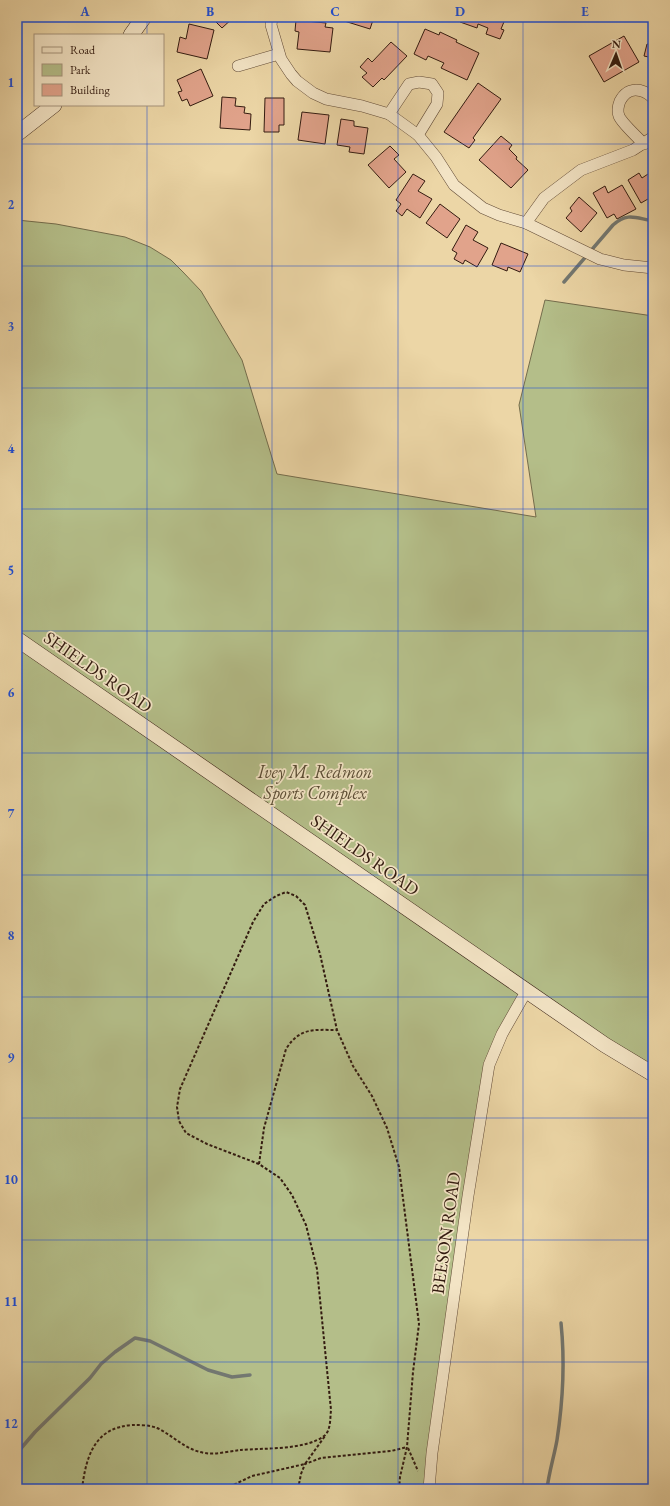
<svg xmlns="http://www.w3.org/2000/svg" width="670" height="1506" font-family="'EB Garamond',serif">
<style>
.green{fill:#b4be89;stroke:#746c4c}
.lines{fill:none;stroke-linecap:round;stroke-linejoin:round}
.stream{stroke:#737872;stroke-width:3.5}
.building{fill:#e1a38b;stroke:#331b10}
.street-casing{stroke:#614a36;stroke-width:12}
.secondary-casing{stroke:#331b10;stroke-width:16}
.path{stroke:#331b10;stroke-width:2;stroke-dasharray:3 2;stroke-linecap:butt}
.street{stroke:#f3e4c5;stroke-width:11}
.secondary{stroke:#f3e4c5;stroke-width:15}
.grid{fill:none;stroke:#1d4ed8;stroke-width:1;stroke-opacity:0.55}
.labels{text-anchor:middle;stroke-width:3.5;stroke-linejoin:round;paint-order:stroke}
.street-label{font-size:18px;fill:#331b10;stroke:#f3e4c5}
.park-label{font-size:18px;font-style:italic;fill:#5a4c34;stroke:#f3e4c5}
.neatline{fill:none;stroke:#1d4ed8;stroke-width:1.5}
.grid-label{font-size:13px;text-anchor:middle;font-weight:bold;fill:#1d4ed8}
</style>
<rect width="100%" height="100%" fill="#ecd6a6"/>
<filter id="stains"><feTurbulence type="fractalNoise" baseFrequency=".005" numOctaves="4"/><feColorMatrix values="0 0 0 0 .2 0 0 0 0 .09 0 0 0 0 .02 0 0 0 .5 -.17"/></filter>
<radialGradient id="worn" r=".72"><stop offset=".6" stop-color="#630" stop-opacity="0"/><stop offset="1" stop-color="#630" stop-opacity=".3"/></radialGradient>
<polygon class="green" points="17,220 56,224 125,237 150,247 171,260 183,272 201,291 242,360 277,474 536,517 519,405 545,300 653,316 653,1074 527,990 489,1065 429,1489 17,1489"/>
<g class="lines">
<g class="stream">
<path d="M564,282L613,225C628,212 635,218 653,221"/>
<polyline points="17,1453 35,1432 90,1378 101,1364 115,1352 135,1338 150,1341 208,1370 232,1377 250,1375"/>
<path d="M547,1489C549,1472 554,1457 557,1440C563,1401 565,1362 561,1323"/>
</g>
</g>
<g class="building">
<polygon points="211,17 234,17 222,28"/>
<polygon points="342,17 374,17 370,29 341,20"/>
<polygon points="462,17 506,17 501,29 504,30 500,39 486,34 488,28 478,24 477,28 460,22"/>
<polygon points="296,20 326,23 325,27 333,28 330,52 297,49 299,32 295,31"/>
<polygon points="189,24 214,30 207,59 177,52 180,37 186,39"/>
<polygon points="425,29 439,35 440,32 457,40 456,42 479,53 467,80 441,68 444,63 428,56 426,60 414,54"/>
<polygon points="624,36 639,62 604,82 589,56"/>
<polygon points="391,42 407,56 384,80 382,78 373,87 362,77 367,73 360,67 368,58 372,62"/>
<polygon points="647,44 653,45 653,58 644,56"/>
<polygon points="201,69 213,96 190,106 187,99 182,101 178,92 182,91 177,80"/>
<polygon points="478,83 501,99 473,138 475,140 469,148 444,132"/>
<polygon points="222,97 236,98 235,106 245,107 244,113 251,114 250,130 220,128"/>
<polygon points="265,98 284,98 284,125 279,125 279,132 264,132"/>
<polygon points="302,112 329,115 325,144 298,140"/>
<polygon points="341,119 354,121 354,126 368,128 364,154 349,152 350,147 337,145"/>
<polygon points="501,136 512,145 509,149 517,157 516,159 528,170 511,188 479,160"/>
<polygon points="390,146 399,155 394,159 406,172 389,188 368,165"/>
<polygon points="651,172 653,175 653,203 652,204 648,199 641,203 628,180 639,173 642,178"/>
<polygon points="413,174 425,181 418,191 432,199 420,218 407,209 402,216 396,211 401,204 396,200"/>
<polygon points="622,185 636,209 617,219 614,214 607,218 593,193 605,186 608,193"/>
<polygon points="579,197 597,213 581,232 566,218 572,211 570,208"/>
<polygon points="440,204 460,219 447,238 426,223"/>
<polygon points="466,225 478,232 473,240 488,248 477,267 465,260 463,264 454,259 457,253 452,250"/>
<polygon points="501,243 528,254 520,272 508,267 507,271 492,265"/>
</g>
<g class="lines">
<defs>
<g id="street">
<polyline points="272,17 271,25 281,59 291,74 297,81 313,93 326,99 362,106 389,114 418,135 436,157 454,185 483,208 499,215 526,223 600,259 624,265 653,268"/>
<polyline points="238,66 279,54"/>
<polyline points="389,114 409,84 419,82 432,84 438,93 437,104 418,135"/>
<path d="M644,144C638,138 621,122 619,116C617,111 618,106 620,101C628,86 642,88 653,98"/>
<polyline points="526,223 544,198 581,170 633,150 653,137"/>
<polyline points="429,1489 432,1453 468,1196 489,1065 502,1034 527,990"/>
</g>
<g id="secondary">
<polyline points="131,35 144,17"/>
<polyline points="17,134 54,105"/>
<polyline points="17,639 605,1045 653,1074"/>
</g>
</defs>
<use href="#street" class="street-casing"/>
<use href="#secondary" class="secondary-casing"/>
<g class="path">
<path d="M259,1164L264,1128L286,1049C300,1027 314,1030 337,1030"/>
<polyline points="408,1448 418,1471"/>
<path d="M82,1489C86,1457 94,1427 133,1425C140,1425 150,1425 157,1428C174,1436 185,1450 205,1453C216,1455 230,1451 241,1450C264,1448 306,1450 324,1436C331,1431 330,1418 331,1410L317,1269L306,1225L292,1195L280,1178L259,1164L207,1144L186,1133L179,1121L177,1107L180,1089L253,922L264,904L276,896L286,892L296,896L305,905L320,954L337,1030L353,1066L372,1096L387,1128L399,1167L419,1324L413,1372L407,1447L400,1477L399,1489"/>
<polyline points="225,1489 252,1476 305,1464 325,1436"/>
<polyline points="298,1489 301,1474 305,1464 321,1458 391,1451 407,1447"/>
</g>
<use href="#street" class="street"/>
<use href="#secondary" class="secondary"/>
</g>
<path class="grid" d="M147,17V35M272,17V1489M398,17V1489M523,17V1489M147,105V1489M17,144H653M17,266H653M17,388H653M17,509H653M17,631H653M17,753H653M17,875H653M17,997H653M17,1118H653M17,1240H653M17,1362H653"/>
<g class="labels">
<g class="street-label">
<text transform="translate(98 672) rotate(35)" y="6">SHIELDS ROAD</text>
<text transform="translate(365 855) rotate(35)" y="6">SHIELDS ROAD</text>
<text transform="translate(446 1233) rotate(-82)" y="6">BEESON ROAD</text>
</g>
<g class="park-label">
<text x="315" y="778">Ivey M. Redmon<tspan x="315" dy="21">Sports Complex</tspan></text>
</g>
</g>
<rect width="670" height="1506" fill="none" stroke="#ecd6a6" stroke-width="44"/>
<rect x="34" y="34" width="130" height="72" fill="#f3e4c5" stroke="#a6947d"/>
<rect x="42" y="47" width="20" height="6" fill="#f3e4c5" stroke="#a6947d"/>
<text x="70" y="54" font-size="12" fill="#331b10">Road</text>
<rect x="42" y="64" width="20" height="12" fill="#b4be89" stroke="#a6947d"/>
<text x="70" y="74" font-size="12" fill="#331b10">Park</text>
<rect x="42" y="84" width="20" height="12" fill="#e1a38b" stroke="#a6947d"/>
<text x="70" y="94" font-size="12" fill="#331b10">Building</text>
<g transform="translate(616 54) rotate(2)" stroke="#f3e4c5" stroke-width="3" paint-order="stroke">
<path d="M0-3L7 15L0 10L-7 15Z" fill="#331b10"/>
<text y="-6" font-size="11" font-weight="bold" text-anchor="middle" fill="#331b10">N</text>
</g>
<rect x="22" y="22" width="626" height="1462" class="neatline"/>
<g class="grid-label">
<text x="85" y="16">A</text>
<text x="210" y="16">B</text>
<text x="335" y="16">C</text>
<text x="460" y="16">D</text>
<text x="585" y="16">E</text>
<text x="11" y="87">1</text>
<text x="11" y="209">2</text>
<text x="11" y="331">3</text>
<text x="11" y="453">4</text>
<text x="11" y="575">5</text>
<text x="11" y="697">6</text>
<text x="11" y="818">7</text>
<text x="11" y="940">8</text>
<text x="11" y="1062">9</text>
<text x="11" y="1184">10</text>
<text x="11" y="1306">11</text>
<text x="11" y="1428">12</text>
</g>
<rect width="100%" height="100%" filter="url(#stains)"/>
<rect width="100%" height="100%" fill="url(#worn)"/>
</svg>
